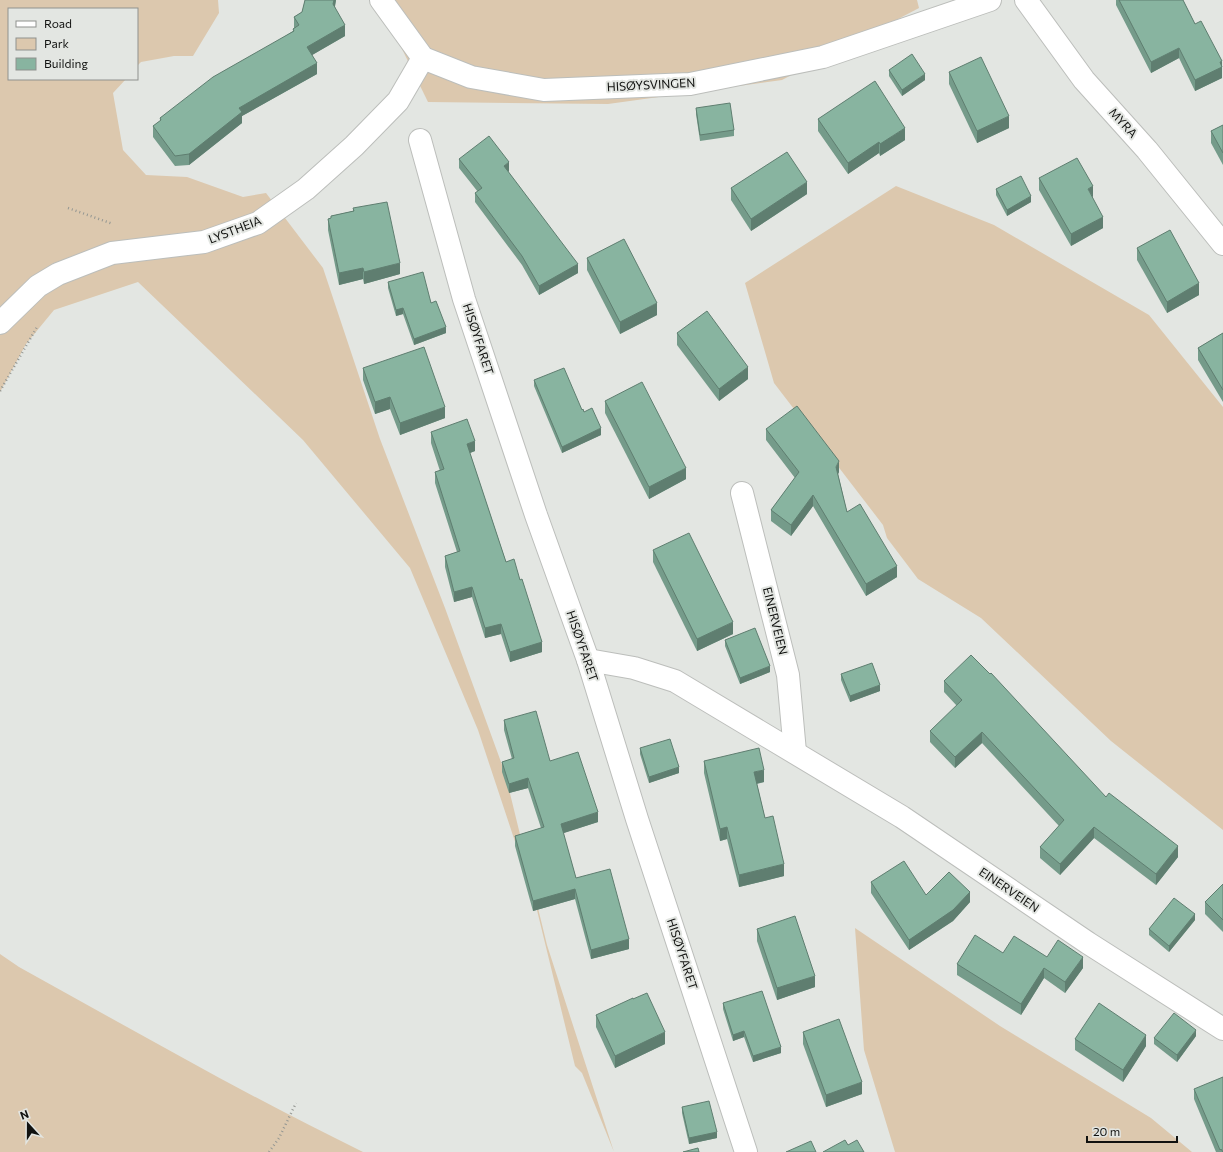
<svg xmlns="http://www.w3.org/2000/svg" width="1223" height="1152" font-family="Commissioner,sans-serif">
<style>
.green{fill:#dcc8ae}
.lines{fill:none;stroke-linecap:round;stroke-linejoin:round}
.minor-casing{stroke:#bcbebb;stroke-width:24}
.path{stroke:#939692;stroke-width:2.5;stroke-dasharray:1 3;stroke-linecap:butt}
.minor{stroke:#fff;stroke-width:22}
.wall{fill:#759b8a}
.shaded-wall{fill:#5f7e70}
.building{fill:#88b4a0;stroke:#5f7e70}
.labels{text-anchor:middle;stroke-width:4;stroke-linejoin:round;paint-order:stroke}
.street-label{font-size:12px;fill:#111210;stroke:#e3e6e2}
</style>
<rect width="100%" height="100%" fill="#e3e6e2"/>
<g class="green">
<polygon points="0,0 218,0 219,13 193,56 174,56 141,62 137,66 137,9 9,9 9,79 126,79 113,93 123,150 146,175 187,177 243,197 266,193 323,268 380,439 445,608 505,773 547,945 614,1152 582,1073 575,1066 535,902 478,730 410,568 303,440 138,282 54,310 26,344 0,392"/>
<polygon points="378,0 917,0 919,8 782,80 608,104 428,102"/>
<polygon points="896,186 994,225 1149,315 1223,407 1223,830 1111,741 981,618 918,579 887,538 883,525 774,383 745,283"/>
<polygon points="855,928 1000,1026 1151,1118 1192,1152 895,1152 864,1050"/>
<path d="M0,954L19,967C133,1030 246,1095 363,1152H0Z"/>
</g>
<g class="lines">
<defs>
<g id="minor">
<polyline points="381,0 423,58 471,77 544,90 690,84 823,57 990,0"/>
<polyline points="1026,0 1084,80 1147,150 1223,244"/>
<polyline points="420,140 464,299 536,515 588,660 637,819 746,1152"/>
<polyline points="0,323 38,286 58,274 112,253 204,242 258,223 306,189 354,146 398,101 423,58"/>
<polyline points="742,493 788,675 795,752"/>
<polyline points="588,660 634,668 675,681 902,817 1088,943 1223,1029"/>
</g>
</defs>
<use href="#minor" class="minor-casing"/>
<g class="path">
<polyline points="68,208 113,224"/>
<polyline points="0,391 37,327"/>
<polyline points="269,1152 279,1138 296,1103"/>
</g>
<use href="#minor" class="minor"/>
</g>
<g class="wall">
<polygon points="305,0 336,0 335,7 345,36 312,55 317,74 242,116 242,123 189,165 175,166 153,137 153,126 160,121 160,118 293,31 293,29 294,28 294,17 302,12"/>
<polygon points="1116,0 1183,0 1195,24 1222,66 1222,78 1195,91 1179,58 1151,73 1116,5"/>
<polygon points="889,70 925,80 902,96 889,76"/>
<polygon points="949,72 1009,128 977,143 949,84"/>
<polygon points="696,108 734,130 734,136 700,141 696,114"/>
<polygon points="818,119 905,140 880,156 879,153 848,174 818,131"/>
<polygon points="1223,125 1223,165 1211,143 1211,131"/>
<polygon points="459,159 509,171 508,172 578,273 539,295 522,265 475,202 475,193 478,192 459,168"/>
<polygon points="1039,178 1103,228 1071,246 1039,190"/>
<polygon points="731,188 807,194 751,231 731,200"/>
<polygon points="996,189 1031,202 1007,216 996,195"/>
<polygon points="353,208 400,274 364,284 363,279 339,285 328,230 328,219 331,218 331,216 353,211"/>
<polygon points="1137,248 1199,295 1167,313 1137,260"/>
<polygon points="587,258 657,315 620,334 587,270"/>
<polygon points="388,282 431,303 446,333 414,345 403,314 396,316 388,288"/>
<polygon points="677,333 748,379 719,401 677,345"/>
<polygon points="1223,333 1223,402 1198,360 1198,348"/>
<polygon points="363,368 445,418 400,435 390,409 375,414 363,380"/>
<polygon points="534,380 584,412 601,435 562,453 534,386"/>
<polygon points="605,401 686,479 649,499 605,413"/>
<polygon points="766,429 839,472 838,474 847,512 897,577 866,596 813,506 791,536 771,521 771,510 795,478 766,440"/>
<polygon points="431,432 475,451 470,453 506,562 542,652 510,662 501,634 485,638 472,597 454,602 445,567 445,556 457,552 435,483 435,472 440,471 431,443"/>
<polygon points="653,550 733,634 697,651 653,562"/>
<polygon points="725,640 770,672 740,684 725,646"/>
<polygon points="841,674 880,691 850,702 841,680"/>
<polygon points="944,681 1106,797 1178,857 1156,885 1094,838 1060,875 1040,858 1040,847 1059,826 982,743 955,768 930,742 930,731 957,706 944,692"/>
<polygon points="504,720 550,761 598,822 563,833 576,878 629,949 591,959 575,899 533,911 515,846 515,836 541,828 528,788 509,793 502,772 502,762 512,759 504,730"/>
<polygon points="640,748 679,773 649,783 640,754"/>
<polygon points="704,761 764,782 757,784 765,818 784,876 739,887 727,839 720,841 704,773"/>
<polygon points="871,882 926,895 970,902 953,921 909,950 871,893"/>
<polygon points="1223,884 1223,932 1205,914 1205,902"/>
<polygon points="1195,920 1169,952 1149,935 1149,929"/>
<polygon points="757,929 815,987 777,1000 757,941"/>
<polygon points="1003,953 1047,957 1083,968 1065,993 1044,978 1021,1015 957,975 957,964"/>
<polygon points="723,1003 781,1053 753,1062 744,1037 733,1041 723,1009"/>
<polygon points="596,1015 665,1044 615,1068 596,1027"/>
<polygon points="803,1032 862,1094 826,1107 803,1044"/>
<polygon points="1196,1036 1177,1062 1154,1044 1154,1038"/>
<polygon points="1075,1039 1146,1046 1123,1082 1075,1050"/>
<polygon points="1194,1089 1223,1152 1216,1152 1194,1099"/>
<polygon points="682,1107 717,1138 689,1144 682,1113"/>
</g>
<g class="shaded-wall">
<polygon points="334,0 336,0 333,15 333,4"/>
<polygon points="345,25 345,36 307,58 307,47"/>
<polygon points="1179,48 1179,58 1151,73 1151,62"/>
<polygon points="1222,61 1222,68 1222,67 1222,78 1195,91 1195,80"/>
<polygon points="317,63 317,74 242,116 242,123 189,165 189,154 239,108"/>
<polygon points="925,74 925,80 902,96 902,90"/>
<polygon points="1009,116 1009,128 977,143 977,131"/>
<polygon points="905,128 905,140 880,156 880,144"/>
<polygon points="879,142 879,153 848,174 848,163"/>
<polygon points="509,162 509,171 504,175 504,166"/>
<polygon points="807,182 807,194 751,231 751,219"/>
<polygon points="1093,186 1093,198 1088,189"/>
<polygon points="1031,196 1031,202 1007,216 1007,210"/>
<polygon points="1103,217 1103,228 1071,246 1071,234"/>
<polygon points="400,263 400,274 364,284 364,272"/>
<polygon points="578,264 578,273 539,295 539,286"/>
<polygon points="363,268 363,279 339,285 339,273"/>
<polygon points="1199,283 1199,295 1167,313 1167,302"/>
<polygon points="657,303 657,315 620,334 620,322"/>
<polygon points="403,308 403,314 396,316 396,310"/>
<polygon points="446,327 446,333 414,345 414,339"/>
<polygon points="748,367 748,379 719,401 719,389"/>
<polygon points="390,397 390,409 375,414 375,402"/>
<polygon points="445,407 445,418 400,435 400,423"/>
<polygon points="601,428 601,435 562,453 562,447"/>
<polygon points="475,441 475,451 467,454 467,444"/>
<polygon points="839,461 839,472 836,478 836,467"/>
<polygon points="686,468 686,479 649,499 649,487"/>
<polygon points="813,495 813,506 791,536 791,525"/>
<polygon points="897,566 897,577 866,596 866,584"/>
<polygon points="472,587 472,597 454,602 454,592"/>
<polygon points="733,622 733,634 697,651 697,639"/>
<polygon points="501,624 501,634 485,638 485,628"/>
<polygon points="542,642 542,652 510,662 510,652"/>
<polygon points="770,666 770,672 740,684 740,678"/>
<polygon points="880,685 880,691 850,702 850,696"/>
<polygon points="982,732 982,743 955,768 955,757"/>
<polygon points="679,767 679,773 649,783 649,777"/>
<polygon points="764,770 764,782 754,784 754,772"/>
<polygon points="528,778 528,788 509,793 509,784"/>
<polygon points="598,812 598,822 561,834 561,824"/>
<polygon points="727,827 727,839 720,841 720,829"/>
<polygon points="1094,827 1094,838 1060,875 1060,864"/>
<polygon points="1178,846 1178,857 1156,885 1156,874"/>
<polygon points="784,864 784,876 739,887 739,875"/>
<polygon points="575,889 575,899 533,911 533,901"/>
<polygon points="970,892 970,902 953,921 909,950 909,940"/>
<polygon points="1195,914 1195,920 1169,952 1169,946"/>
<polygon points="629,939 629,949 591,959 591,950"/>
<polygon points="1083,957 1083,968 1065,993 1065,982"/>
<polygon points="1044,968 1044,978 1021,1015 1021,1004"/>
<polygon points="815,976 815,987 777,1000 777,988"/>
<polygon points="1196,1030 1196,1036 1177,1062 1177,1055"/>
<polygon points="744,1031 744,1037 733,1041 733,1035"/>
<polygon points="665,1032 665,1044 615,1068 615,1056"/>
<polygon points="1146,1035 1146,1046 1123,1082 1123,1070"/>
<polygon points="781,1047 781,1053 753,1062 753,1056"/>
<polygon points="862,1082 862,1094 826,1107 826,1095"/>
<polygon points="717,1132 717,1138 689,1144 689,1138"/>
</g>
<g class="building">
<polygon points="305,0 334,0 333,4 345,25 307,47 317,63 239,108 242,112 189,154 175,156 153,126 161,120 160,118 213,77 294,31 293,29 299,25 294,17 302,12"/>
<polygon points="1119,0 1183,0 1195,24 1201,21 1222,61 1220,62 1222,67 1195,80 1179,48 1151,62"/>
<polygon points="912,54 925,74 902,90 889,70"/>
<polygon points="981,57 1009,116 977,131 949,72"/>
<polygon points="875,81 905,128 880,144 879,142 848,163 818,119"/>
<polygon points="730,103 734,130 700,135 696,108"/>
<polygon points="1223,125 1223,153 1211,131"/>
<polygon points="489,136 509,162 504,166 578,264 539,286 522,256 475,193 482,188 459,159"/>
<polygon points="787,152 807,182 751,219 731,188"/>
<polygon points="1077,158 1093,186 1088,189 1103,217 1071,234 1039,178"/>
<polygon points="1021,176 1031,196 1007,210 996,189"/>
<polygon points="387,202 400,263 364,272 363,268 339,273 328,219 331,218 331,216 354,211 353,208"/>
<polygon points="1170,230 1199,283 1167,302 1137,248"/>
<polygon points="624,239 657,303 620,322 587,258"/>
<polygon points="423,272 431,303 436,301 446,327 414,339 403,308 396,310 388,282"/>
<polygon points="707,311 748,367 719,389 677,333"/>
<polygon points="1223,333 1223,390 1198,348"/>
<polygon points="424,347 445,407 400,423 390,397 375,402 363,368"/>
<polygon points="564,368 582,410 583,409 584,412 592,408 601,428 562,447 534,380"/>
<polygon points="642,382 686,468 649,487 605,401"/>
<polygon points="797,406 839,461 836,467 847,512 860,504 897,566 866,584 813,495 791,525 771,510 799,472 766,429"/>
<polygon points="467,419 475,441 467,444 506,562 514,559 520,580 522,579 542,642 510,652 501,624 485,628 472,587 454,592 445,556 460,551 435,472 444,469 431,432"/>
<polygon points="689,533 733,622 697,639 653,550"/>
<polygon points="755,628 770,666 740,678 725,640"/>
<polygon points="971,655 990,674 991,673 1106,797 1109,793 1178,846 1156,874 1094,827 1060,864 1040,847 1064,820 982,732 955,757 930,731 962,700 944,681"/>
<polygon points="872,663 880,685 850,696 841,674"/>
<polygon points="536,711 550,761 578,752 598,812 561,824 576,878 610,869 629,939 591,950 575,889 533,901 515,836 544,827 528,778 509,784 502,762 514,758 504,720"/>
<polygon points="670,739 679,767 649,777 640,748"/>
<polygon points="759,748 764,770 754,772 765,818 773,816 784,864 739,875 727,827 720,829 704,761"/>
<polygon points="904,861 926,895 949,872 970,892 953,910 909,940 871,882"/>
<polygon points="1223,884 1223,920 1205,902"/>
<polygon points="1174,898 1195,914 1169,946 1149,929"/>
<polygon points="795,916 815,976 777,988 757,929"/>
<polygon points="975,935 1003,953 1014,936 1047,957 1058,940 1083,957 1065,982 1044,968 1021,1004 957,964"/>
<polygon points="762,991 781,1047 753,1056 744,1031 733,1035 723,1003"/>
<polygon points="647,993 665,1032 615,1056 596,1015 633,998 633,999"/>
<polygon points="1099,1003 1146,1035 1123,1070 1075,1039"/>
<polygon points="1174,1013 1196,1030 1177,1055 1154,1038"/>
<polygon points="839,1019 862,1082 826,1095 803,1032"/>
<polygon points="1223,1077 1223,1152 1221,1149 1220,1150 1194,1089"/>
<polygon points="709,1101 717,1132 689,1138 682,1107"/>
<polygon points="845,1140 848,1145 857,1140 864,1152 823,1152"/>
<polygon points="811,1141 816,1152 786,1152"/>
<polygon points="698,1148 699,1152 683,1152"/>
</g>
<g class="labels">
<g class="street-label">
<text transform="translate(651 85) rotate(-3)" y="4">HISØYSVINGEN</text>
<text transform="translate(1123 123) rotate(48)" y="4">MYRA</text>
<text transform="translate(235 230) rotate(-21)" y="4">LYSTHEIA</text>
<text transform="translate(478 339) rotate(72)" y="4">HISØYFARET</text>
<text transform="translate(775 621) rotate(76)" y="4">EINERVEIEN</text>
<text transform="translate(582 646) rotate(71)" y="4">HISØYFARET</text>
<text transform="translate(1009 890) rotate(34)" y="4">EINERVEIEN</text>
<text transform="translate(682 954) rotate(72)" y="4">HISØYFARET</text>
</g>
</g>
<rect x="8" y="8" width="130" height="72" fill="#e3e6e2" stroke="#8f918e"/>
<rect x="16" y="21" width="20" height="6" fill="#ffffff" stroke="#8f918e"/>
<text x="44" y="28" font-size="12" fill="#111210">Road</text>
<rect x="16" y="38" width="20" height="12" fill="#dcc8ae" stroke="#8f918e"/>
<text x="44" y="48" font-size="12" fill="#111210">Park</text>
<rect x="16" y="58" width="20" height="12" fill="#88b4a0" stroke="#8f918e"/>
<text x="44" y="68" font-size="12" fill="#111210">Building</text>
<g transform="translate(28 1124) rotate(339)" stroke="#e3e6e2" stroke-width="3" paint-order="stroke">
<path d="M0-3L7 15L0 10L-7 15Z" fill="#111210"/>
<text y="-6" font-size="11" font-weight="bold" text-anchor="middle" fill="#111210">N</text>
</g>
<path d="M1087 1136v6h90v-6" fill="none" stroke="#111210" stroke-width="2"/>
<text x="1093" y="1136" font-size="12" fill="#111210" stroke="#e3e6e2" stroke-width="3" paint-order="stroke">20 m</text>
</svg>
